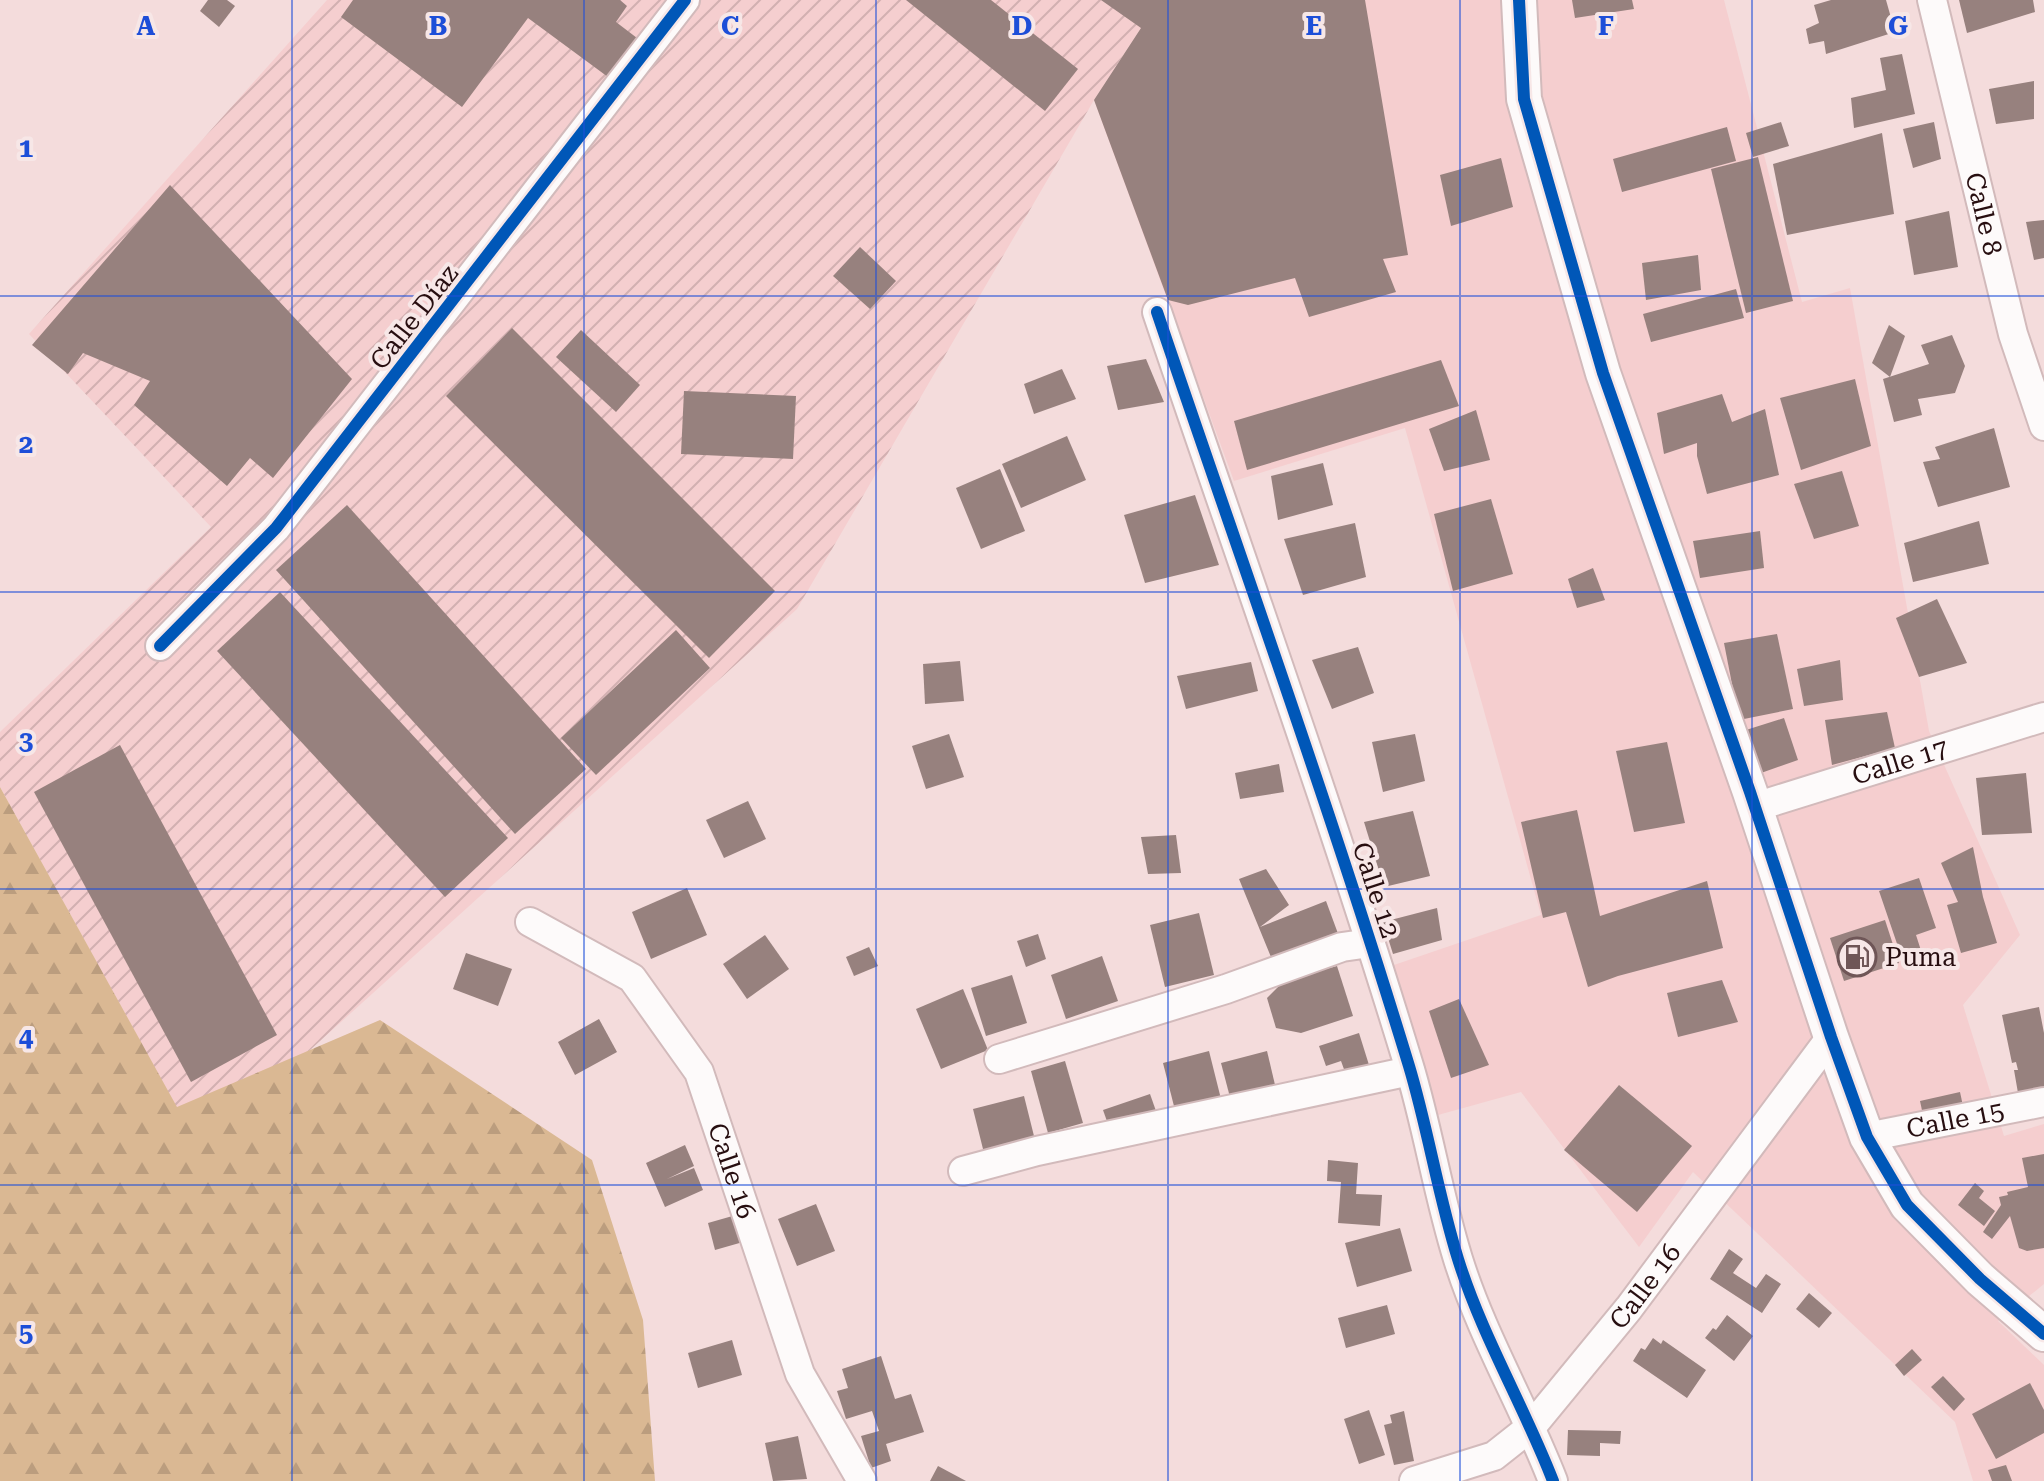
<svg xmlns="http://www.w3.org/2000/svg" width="2044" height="1481" font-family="'Roboto Serif',serif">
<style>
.built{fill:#f5cecf}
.industrial{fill:url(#industrial-furrows)}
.forest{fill:url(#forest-firs)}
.building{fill:#97817e}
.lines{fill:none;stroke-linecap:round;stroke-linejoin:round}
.minor-casing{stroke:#d2babb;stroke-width:32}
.tertiary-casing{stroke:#d2babb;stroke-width:38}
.minor{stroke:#fdfafa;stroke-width:28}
.tertiary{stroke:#fdfafa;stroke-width:34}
.cycleway-casing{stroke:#f7e7e7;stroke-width:17}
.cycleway{stroke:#0057b8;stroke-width:12}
.grid{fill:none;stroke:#1d4ed8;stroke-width:2;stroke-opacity:0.55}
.labels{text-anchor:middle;stroke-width:8;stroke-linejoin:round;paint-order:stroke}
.street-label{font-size:26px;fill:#270e10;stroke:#f7e7e7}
.poi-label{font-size:26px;fill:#270e10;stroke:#f7e7e7;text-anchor:start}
.grid-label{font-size:26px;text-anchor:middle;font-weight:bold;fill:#1d4ed8;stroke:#f7e7e7;stroke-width:8;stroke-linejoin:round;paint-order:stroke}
</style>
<defs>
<pattern id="industrial-furrows" width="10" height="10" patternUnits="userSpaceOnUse" patternTransform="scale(2)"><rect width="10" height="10" fill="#f5cecf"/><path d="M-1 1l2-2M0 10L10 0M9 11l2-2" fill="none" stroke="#d2b0b1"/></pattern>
<pattern id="forest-firs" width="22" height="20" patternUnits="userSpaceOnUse" patternTransform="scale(2)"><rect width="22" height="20" fill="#dab893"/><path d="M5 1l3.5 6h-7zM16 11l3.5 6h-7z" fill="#bb9d7e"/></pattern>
</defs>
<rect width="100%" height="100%" fill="#f4dcdc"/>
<polygon class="built" points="1159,0 1724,0 1802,302 1850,288 1929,731 2020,935 1963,1005 2004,1136 2044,1124 2044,1284 1998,1321 2044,1365 2044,1481 1973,1481 1955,1422 1693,1172 1639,1247 1521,1092 1438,1115 1391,966 1541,915 1405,428 1234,481 1094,100"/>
<polygon class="industrial" points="327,0 1159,0 1094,100 797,609 309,1051 177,1108 0,787 0,732 211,527 29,334"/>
<polygon class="forest" points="0,787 177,1107 380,1020 592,1160 643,1320 655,1481 0,1481"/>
<g class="building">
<polygon points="208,0 227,0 235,6 219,27 200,11"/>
<polygon points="353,0 620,0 627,6 616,22 637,38 608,77 528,18 462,107 341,17"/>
<polygon points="906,0 991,0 1078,69 1045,111"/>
<polygon points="1101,0 1365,0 1408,255 1383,259 1396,292 1309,317 1295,278 1188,305 1168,300 1094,100 1141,28"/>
<polygon points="1572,0 1632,0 1634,9 1575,18"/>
<polygon points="1831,0 1886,0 1895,32 1826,54 1824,41 1809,44 1806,29 1819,23 1814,5"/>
<polygon points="1959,0 2033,0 2035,12 1967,33"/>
<polygon points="1902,54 1915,114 1854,128 1851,98 1886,90 1880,58"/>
<polygon points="2034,81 2034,119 1996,124 1989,89"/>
<polygon points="1781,122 1789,146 1753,157 1746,133"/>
<polygon points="1934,122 1941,159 1913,168 1903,129"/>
<polygon points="1727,127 1736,161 1622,192 1613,159"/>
<polygon points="1882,133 1894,214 1787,235 1773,164"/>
<polygon points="1758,157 1793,301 1746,313 1711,169"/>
<polygon points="1501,158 1513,207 1451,226 1440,175"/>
<polygon points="170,185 352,379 273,478 250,458 227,486 134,405 150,381 83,353 68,374 32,345"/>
<polygon points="1949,211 1958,267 1914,275 1905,221"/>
<polygon points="2044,220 2044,258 2034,260 2026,222"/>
<polygon points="860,247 896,281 870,309 833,276"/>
<polygon points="1698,255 1701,290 1646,300 1642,263"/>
<polygon points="1736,289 1744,318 1651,342 1643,314"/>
<polygon points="1889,325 1905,336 1890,377 1872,363"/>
<polygon points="512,328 775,591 709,658 446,396"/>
<polygon points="581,330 640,385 616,412 556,357"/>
<polygon points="1952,335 1965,366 1955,393 1918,399 1922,415 1894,422 1883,379 1929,364 1921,345"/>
<polygon points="1146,359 1164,402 1118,410 1107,366"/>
<polygon points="1441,360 1459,406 1247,470 1234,421"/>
<polygon points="1062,369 1076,399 1034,414 1024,384"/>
<polygon points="1855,379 1871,446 1801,470 1780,398"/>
<polygon points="684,391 796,396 793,459 681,454"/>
<polygon points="1722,394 1732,422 1765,409 1779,475 1707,494 1697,456 1697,443 1664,454 1657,413"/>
<polygon points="1476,410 1490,460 1444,471 1429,429"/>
<polygon points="1994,428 2010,487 1938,507 1923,462 1940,459 1935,447"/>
<polygon points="1067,436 1086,480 1021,508 1002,464"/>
<polygon points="1323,463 1333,505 1278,520 1271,476"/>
<polygon points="1000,469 1025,531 981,549 956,488"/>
<polygon points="1842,471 1859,526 1814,539 1794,484"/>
<polygon points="1195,495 1219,565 1145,583 1124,515"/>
<polygon points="1491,499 1513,574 1453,591 1434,514"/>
<polygon points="347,505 586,769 515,834 276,570"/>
<polygon points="1979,521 1989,564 1913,582 1904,543"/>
<polygon points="1355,523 1366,577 1303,595 1284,539"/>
<polygon points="1760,531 1764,568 1700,578 1693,541"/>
<polygon points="1593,568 1605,600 1577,608 1568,579"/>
<polygon points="280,592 508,838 445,897 217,651"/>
<polygon points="1937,599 1967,663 1919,677 1896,618"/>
<polygon points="676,630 710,668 596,775 561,738"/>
<polygon points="1777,634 1793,709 1739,720 1724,643"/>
<polygon points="1358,647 1374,693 1332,709 1312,660"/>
<polygon points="1840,660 1843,700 1804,706 1797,669"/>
<polygon points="960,661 964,701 925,704 923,664"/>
<polygon points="1251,662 1258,691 1186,709 1177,676"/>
<polygon points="1887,712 1895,748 1832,765 1825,720"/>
<polygon points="1784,718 1798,760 1761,773 1746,730"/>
<polygon points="949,734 964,777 926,789 912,746"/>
<polygon points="1415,734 1425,781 1383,792 1372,742"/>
<polygon points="1667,742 1685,823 1634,832 1616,751"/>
<polygon points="120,745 277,1035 191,1082 34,792"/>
<polygon points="1279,764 1284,792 1240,799 1235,773"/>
<polygon points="2026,773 2032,833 1982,835 1976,778"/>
<polygon points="748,801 766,839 724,858 706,820"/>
<polygon points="1577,810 1600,916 1707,881 1723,948 1618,976 1588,987 1566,912 1543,918 1521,822"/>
<polygon points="1413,811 1430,876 1384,887 1364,822"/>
<polygon points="1176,835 1181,873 1148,874 1141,837"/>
<polygon points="1973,847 1983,897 1997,943 1961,953 1947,905 1958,902 1941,863"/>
<polygon points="1266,869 1289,905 1260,927 1326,901 1340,939 1273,962 1239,879"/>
<polygon points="1919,878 1936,928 1916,935 1925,963 1906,970 1879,891"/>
<polygon points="687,888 707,935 651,959 632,912"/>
<polygon points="1437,908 1442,940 1393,954 1383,922"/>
<polygon points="1199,913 1214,975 1165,987 1150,925"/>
<polygon points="1885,920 1899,963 1844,981 1830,938"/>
<polygon points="1038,934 1046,959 1026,967 1017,941"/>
<polygon points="765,935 789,969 747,999 723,964"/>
<polygon points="869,947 878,966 854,976 846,957"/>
<polygon points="466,953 512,969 498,1006 453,989"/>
<polygon points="1102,956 1118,1001 1066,1019 1051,975"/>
<polygon points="1337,966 1353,1016 1301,1033 1276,1028 1267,998 1285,980"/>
<polygon points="1012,975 1027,1023 986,1036 971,988"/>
<polygon points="1722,980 1738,1022 1678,1037 1667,993"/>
<polygon points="963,989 988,1050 941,1069 916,1009"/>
<polygon points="1459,999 1489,1065 1451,1078 1429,1011"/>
<polygon points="2039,1007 2044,1033 2044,1088 2018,1093 2014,1070 2018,1070 2016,1062 2012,1063 2002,1015"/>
<polygon points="599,1019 617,1052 575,1075 558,1042"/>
<polygon points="1359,1033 1369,1065 1345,1072 1341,1061 1326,1066 1319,1046"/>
<polygon points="1209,1051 1221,1099 1175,1110 1163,1063"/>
<polygon points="1267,1051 1276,1089 1231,1101 1221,1063"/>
<polygon points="1065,1061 1083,1123 1048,1133 1031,1071"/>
<polygon points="1619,1085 1692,1146 1637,1212 1564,1150"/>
<polygon points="1960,1092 1963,1106 1923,1115 1920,1101"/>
<polygon points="1150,1094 1156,1111 1109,1127 1103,1110"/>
<polygon points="1024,1096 1036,1144 985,1157 973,1109"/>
<polygon points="685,1145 694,1166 667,1179 694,1168 703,1190 665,1207 646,1163"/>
<polygon points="2044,1154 2044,1248 2027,1251 2019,1248 2010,1216 1992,1239 1983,1232 2001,1205 1999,1197 2008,1195 2007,1192 2028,1187 2022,1158"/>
<polygon points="1328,1160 1358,1163 1356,1194 1382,1195 1380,1226 1338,1223 1341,1182 1327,1181"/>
<polygon points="1975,1183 1984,1191 1979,1198 1995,1211 1984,1226 1958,1205"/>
<polygon points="816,1204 835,1251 797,1266 778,1219"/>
<polygon points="736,1215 743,1242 715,1250 708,1223"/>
<polygon points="1400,1228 1412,1271 1357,1287 1345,1243"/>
<polygon points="1729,1249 1743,1259 1733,1273 1756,1288 1766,1274 1781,1284 1762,1313 1710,1279"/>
<polygon points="1809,1293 1832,1313 1819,1328 1796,1309"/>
<polygon points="1387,1305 1395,1334 1346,1348 1338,1318"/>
<polygon points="1727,1315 1753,1336 1734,1361 1705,1338 1713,1328 1716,1330"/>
<polygon points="1653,1338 1661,1344 1663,1340 1706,1370 1687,1398 1633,1361 1641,1348 1645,1350"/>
<polygon points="732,1340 742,1375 698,1388 688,1353"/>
<polygon points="1912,1349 1922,1360 1904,1376 1895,1365"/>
<polygon points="881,1356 895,1399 911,1394 924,1432 886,1444 891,1461 871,1468 861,1436 879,1431 872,1411 846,1419 837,1391 848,1388 842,1369"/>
<polygon points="1943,1376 1965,1399 1954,1411 1931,1387"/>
<polygon points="2030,1383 2044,1410 2044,1433 1996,1459 1972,1414"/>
<polygon points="1369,1410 1385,1455 1359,1464 1344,1419"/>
<polygon points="1404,1411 1414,1461 1394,1465 1384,1425 1392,1423 1390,1415"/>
<polygon points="1568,1430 1621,1431 1620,1444 1600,1443 1600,1456 1567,1455"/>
<polygon points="798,1436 807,1479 773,1481 765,1443"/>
<polygon points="2006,1465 2012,1481 1992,1481 1988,1470"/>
<polygon points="938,1466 966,1481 930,1481"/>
</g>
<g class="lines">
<defs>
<g id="minor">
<path id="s1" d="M1932,0L2013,334L2044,426"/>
<path d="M1157,312C1242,563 1332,813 1409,1066C1428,1129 1438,1195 1458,1259C1482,1336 1524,1406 1553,1481"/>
<polyline points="160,646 276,528 685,0"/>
<path id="s2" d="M1755,807L2044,717"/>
<path id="s3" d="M530,922L632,978L699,1072L800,1374L862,1481"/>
<polyline points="999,1059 1226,989 1342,947 1370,943"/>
<path id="s4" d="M1867,1137L2044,1102"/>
<polyline points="963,1171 1037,1151 1410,1071"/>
<path id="s5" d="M1414,1481L1494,1456L1532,1426L1629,1308L1831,1037"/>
</g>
<polyline id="tertiary" points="1519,0 1524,99 1603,373 1750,792 1831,1037 1867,1137 1907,1205 1980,1279 2044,1334"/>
</defs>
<use href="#minor" class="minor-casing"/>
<use href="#tertiary" class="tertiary-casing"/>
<use href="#minor" class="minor"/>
<use href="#tertiary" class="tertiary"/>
<defs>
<g id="cycleway">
<polyline points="1519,0 1524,99 1603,373 1750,792 1831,1037 1867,1137 1907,1205 1980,1279 2044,1334"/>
<path d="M1157,312C1242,563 1332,813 1409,1066C1428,1129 1438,1195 1458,1259C1482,1336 1524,1406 1553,1481"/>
<polyline points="160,646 276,528 685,0"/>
</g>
</defs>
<use href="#cycleway" class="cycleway-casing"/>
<use href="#cycleway" class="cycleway"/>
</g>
<path class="grid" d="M292,0V1481M584,0V1481M876,0V1481M1168,0V1481M1460,0V1481M1752,0V1481M0,296H2044M0,592H2044M0,889H2044M0,1185H2044"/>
<defs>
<symbol id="fuel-ring" viewBox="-11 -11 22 22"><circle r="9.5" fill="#f7e7e7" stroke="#6f5657" stroke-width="1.5"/><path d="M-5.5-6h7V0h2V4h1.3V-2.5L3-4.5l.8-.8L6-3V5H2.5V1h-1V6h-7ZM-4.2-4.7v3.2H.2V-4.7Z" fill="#6f5657"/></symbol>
</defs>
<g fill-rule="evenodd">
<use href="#fuel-ring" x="1835" y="935" width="44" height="44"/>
</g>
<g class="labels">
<g class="street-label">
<text dy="9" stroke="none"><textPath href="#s1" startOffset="220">Calle 8</textPath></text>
<text transform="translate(414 317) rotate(-52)" y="9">Calle Díaz</text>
<text dy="9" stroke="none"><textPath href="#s2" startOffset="152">Calle 17</textPath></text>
<text transform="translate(1376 890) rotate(72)" y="9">Calle 12</text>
<text dy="9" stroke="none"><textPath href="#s4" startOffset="90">Calle 15</textPath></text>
<text dy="9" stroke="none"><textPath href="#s3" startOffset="336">Calle 16</textPath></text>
<text dy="9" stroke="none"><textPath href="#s5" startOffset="312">Calle 16</textPath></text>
</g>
<g class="poi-label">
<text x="1885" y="966">Puma</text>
</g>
</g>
<g class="grid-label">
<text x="146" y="35">A</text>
<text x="438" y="35">B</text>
<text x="730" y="35">C</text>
<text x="1022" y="35">D</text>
<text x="1314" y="35">E</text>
<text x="1606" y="35">F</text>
<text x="1898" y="35">G</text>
<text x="26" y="157">1</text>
<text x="26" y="453">2</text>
<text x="26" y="750">3</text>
<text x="26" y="1046">4</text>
<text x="26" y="1342">5</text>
</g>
</svg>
